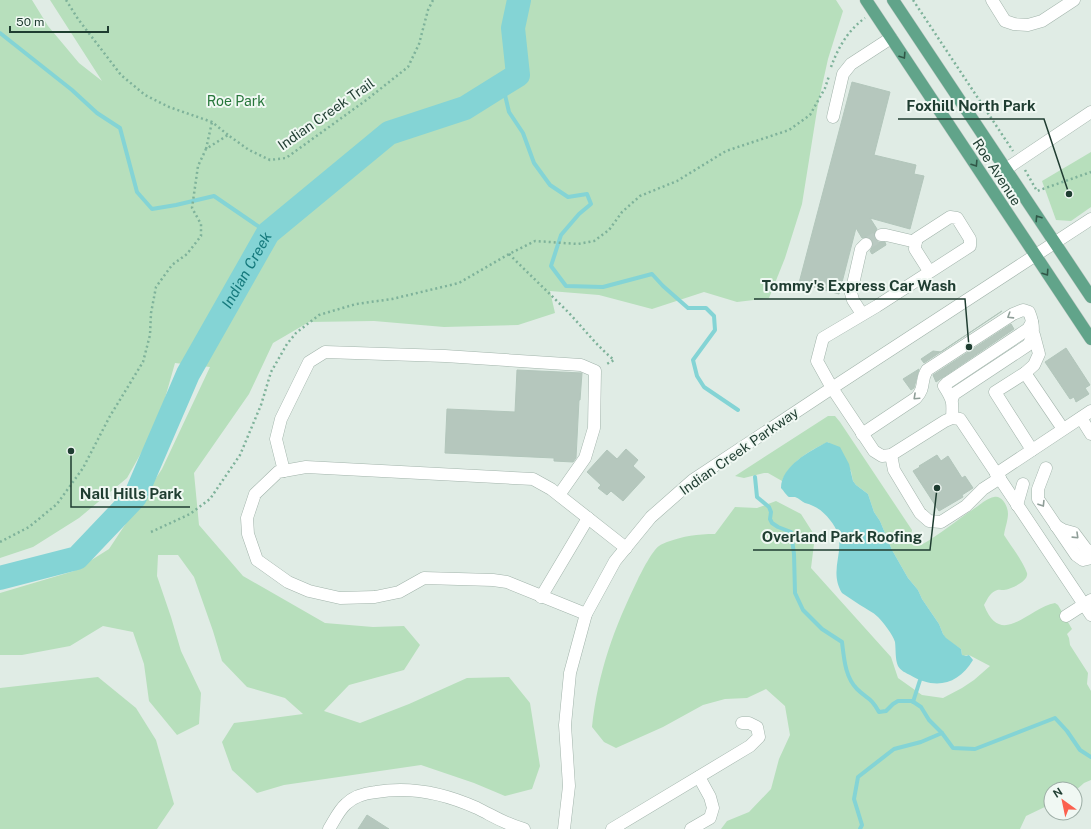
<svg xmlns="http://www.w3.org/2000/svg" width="1091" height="829" font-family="'Public Sans',sans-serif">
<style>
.green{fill:#b7dfbc}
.water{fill:#84d4d5}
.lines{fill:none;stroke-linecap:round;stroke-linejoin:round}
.stream{stroke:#84d4d5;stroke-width:4}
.river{stroke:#84d4d5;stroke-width:24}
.building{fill:#b5c7bd;stroke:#b2c6bb}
.minor-tunnel{stroke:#b9c9c1;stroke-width:12;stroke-dasharray:12 6;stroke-linecap:butt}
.minor-casing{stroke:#a2b4ab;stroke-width:13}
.major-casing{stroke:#c0c9c5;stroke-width:13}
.path{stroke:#7eb29a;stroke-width:2.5;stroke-dasharray:2 3;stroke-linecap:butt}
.minor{stroke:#fff;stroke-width:12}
.major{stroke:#61a48a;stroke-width:12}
.oneway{stroke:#305747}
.oneway2{stroke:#8f9e98}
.labels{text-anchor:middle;stroke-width:4;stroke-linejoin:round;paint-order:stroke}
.park-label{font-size:14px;fill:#27773b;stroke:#f0f8f3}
.street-label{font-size:14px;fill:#1f3d31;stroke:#f0f8f3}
.water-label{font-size:15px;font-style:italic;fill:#167a7d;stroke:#f0f8f3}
.leader{fill:none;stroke:#1f3d31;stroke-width:1.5}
.callout-dot{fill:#1f3d31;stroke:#f0f8f3;stroke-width:1.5}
.callout-label{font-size:15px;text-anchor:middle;font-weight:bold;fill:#1f3d31;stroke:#f0f8f3;stroke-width:4;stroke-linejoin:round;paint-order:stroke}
</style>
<rect width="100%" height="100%" fill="#e0ece5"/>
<g class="green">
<polygon points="0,0 32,0 48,26 79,63 102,81 50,0 836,0 843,11 828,59 818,104 802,204 785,258 769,298 737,302 704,292 652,309 599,295 550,291 555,313 518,325 444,327 374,321 309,322 273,343 249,394 194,473 199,525 243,576 325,623 373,627 404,626 420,645 404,670 349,685 324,711 360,723 409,704 467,678 509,677 530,703 540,766 532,789 505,796 474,783 421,765 284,785 257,793 232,770 222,742 234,723 303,714 285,698 247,687 222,661 213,631 194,577 178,555 158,555 157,576 171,617 181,651 201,693 199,724 177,735 149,701 144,664 133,632 103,626 70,646 22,655 0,655 0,593 74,571 109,549 162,469 210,367 175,363 158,423 127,478 79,518 33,547 0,558"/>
<polygon points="1091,152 1091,207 1071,221 1056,220 1042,181"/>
<path d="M828,416H835L840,422L912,530L911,536L914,543L921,545C941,534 958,519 978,506C982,503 988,498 994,497C1002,495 1008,506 1008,514C1008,520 1005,528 1004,535C1011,546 1023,561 1027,573C1029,581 1011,589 1004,590C1001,590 998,589 995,591C989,594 987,600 984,605C1001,649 1028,608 1055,603L1058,605L1072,629L1067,634L1069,638L1070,645L1088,673L1087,684L1091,691V780L1084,783L1075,791V789H1051V804L1026,816L1020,829H721L727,821L749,812L771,789L779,759L790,735L785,706L766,689L747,698L725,699L703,705L663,727L616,748L604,742L592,727C598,672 614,628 638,579C642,571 652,551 659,546C661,544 665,543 667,542C684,536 697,534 715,534L735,507L757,508L776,501L801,514L815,536L811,568L891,657L898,678L922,695L943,698L962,688L974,680L990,666L969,655L963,656L962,655L961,649L946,639L943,634L939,624L922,599L918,590L908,578L892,550L880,521L874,512L868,494L856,485L853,481L851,471L828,442C809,451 791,461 782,481L768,473H764L744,478L735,476Z"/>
<polygon points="98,677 136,708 156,740 174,804 157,829 0,829 0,688"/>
</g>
<path class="water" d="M827,442L840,447L849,464L853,481L856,485L868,494L874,512L880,521L892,550L908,578L918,590L922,599L939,624L943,634L946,638L961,649L962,655L966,656L969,655L973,660C958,685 935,690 910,675C906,673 901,671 898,666C895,659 896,650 895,642C893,635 883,622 878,617C873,612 866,609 860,605C854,601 848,597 842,593C826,566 852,546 830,520C823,511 816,506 805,503C802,502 799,498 795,497C793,497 791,497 789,497C787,496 783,490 781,488C781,466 810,451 827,442Z"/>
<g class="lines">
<g class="stream">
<polyline points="0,33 72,90 97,113 120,128 137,192 152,209 176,205 214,196 268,233"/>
<polyline points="514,77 505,95 509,112 523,133 534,163 550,185 568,197 587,194 591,204 579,214 561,235 551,266 566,286 603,287 652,274 663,286 688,308 706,308 714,316 715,330 693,360 697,376 704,387 738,410"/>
<path d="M755,477L757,497L769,507L771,512L770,519L772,523L778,527L791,532L794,554L795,593L803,610L822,629L842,642C844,658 845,677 857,689C867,699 871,697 879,712L886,711L893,704L898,701H912L921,707L929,720L942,733L953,748L975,749L1055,718L1067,731L1080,750L1091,757"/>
<polyline points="913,702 920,680"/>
<polyline points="860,829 862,825 854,799 858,777 894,749 921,742 942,733"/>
</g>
<path class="river" id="s1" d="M0,578L77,558L135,497L188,374L268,233L389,133L465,108L518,75L513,28L519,0"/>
</g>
<g class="building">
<polygon points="852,82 890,92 874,155 916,165 914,174 924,176 910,229 870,218 877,229 874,235 875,239 878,242 885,242 886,245 872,254 870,251 873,246 872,239 868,237 862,238 856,228 839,294 799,283"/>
<polygon points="1002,311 924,363 921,359 933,351 941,352"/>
<polygon points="1011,324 1014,329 936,382 933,375"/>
<polygon points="1066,348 1090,385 1085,388 1089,394 1076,402 1074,397 1070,399 1045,362"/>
<polygon points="919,369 914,388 911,390 903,379"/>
<polygon points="517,370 582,373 580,400 579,400 576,458 573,462 554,461 554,458 445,453 447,409 515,412"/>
<polygon points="626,449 638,460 633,466 645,477 623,501 611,491 607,495 598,488 601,485 587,472 607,450 617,459"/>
<polygon points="937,455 941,461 948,456 962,478 965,476 973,488 962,495 963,497 939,511 913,471 920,467 919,466"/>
<polygon points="367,815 389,829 358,829"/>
</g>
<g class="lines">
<polyline class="minor-tunnel" points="866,244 881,235"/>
<defs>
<g id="minor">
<polyline points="992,0 1005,21 1014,24 1028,25 1042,21 1074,0"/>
<polyline points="833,117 843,74 851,64 891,38"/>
<polyline points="1006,169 1091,112"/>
<polyline points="881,235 886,235 916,242"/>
<polyline points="929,271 915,249 916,239 950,217 957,218 970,239 970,246 877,306 823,338 817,361 832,388 874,451 882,456 891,455 945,421 952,418 960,419 1091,615"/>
<polyline points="862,314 853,300 851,293 861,249 866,244"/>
<polyline points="1025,373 1034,365 1039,354 1034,335"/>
<path d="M952,418C953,402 953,400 944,386L947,383L1028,329L1032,322"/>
<polyline points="1081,418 1091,434"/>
<path d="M862,434L916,398C926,387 920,381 927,370L1013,314L1023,310L1029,312C1034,324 1035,335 1028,345L954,394L952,399"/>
<polyline points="1032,450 995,392 1025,373 1063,429"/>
<polyline points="891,455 894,470 920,513 929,521 941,522 966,506 983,489 1000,478"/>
<polyline points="1046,468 1038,489 1038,499 1076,555 1083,560 1091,558"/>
<polyline points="284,471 276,439 281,419 309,362 325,352 445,356 581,365 595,371 594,428 585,458 559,495"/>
<polyline points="996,474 1091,411"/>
<polyline points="1017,505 1023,484"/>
<polyline points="1056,526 1063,530 1074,533 1086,549 1091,552"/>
<polyline points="541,597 588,518"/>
<polyline points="586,614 507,582 493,580 424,578 399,592 375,597 340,598 309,591 288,582 257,560 248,534 247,518 255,494 278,472 306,467 533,479 551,489 626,548"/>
<polyline points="1066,616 1091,600"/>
<path d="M329,829C334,821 339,810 346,804C354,796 366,793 376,792C411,786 446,794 477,808C495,817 505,824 524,829"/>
<polyline points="564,829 569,786 565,725 570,673 586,614 615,561 651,517 693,480 832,388 1091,219"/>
<polyline points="612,829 750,746 759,737 757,727 749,723 742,723"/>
<polyline points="691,829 710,818 713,808 710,797 699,777"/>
</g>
<g id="major">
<polyline points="866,0 1091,339"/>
<polyline points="893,0 1091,297"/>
</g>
</defs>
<use href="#minor" class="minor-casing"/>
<use href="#major" class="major-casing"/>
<g class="path">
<polyline points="66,0 78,19 121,75 145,95 169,107 212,122 228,135"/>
<polyline points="913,0 1013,151"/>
<path d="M831,67C838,48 848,30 865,18"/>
<polyline points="206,149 212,122"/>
<polyline points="1025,170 1037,191 1091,172"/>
<path d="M509,254C529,274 549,293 569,313C584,329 597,346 614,360L605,365"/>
<polyline points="151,532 190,514 210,499 240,455 261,405 271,372 287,344 296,333 319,315 356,304 392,299 459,283 509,254 535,241 578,244 594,241 609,230 622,212 640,196 677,181 726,151 789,130 810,115 825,88 829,76"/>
<polyline points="0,542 29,527 57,504 83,468 110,416 143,362 150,335 151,313 156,287 172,265 187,254 201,236 201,224 192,208 198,166 206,149 228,135 249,150 270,160 286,158 365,101 408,67 419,44 428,10 433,0"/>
</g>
<use href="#minor" class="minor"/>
<use href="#major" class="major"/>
</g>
<defs><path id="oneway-chevron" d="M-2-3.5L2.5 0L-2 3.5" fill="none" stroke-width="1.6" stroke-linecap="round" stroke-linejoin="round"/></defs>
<g class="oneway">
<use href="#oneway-chevron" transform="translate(903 56) rotate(57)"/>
<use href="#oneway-chevron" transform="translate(975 164) rotate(57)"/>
<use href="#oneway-chevron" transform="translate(1038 218) rotate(-123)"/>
<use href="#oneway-chevron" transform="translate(1046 273) rotate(56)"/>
</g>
<g class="oneway2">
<use href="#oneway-chevron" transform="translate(1010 316) rotate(148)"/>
<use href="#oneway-chevron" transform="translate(916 397) rotate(137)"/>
<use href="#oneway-chevron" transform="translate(1042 504) rotate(58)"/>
<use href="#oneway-chevron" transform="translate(1076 536) rotate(44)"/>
</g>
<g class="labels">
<g class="park-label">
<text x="236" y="106">Roe Park</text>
</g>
<g class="street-label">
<text transform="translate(326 114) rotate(-35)" y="5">Indian Creek Trail</text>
<text transform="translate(997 172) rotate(57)" y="5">Roe Avenue</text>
<text transform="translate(739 451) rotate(-35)" y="5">Indian Creek Parkway</text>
</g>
<g class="water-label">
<text dy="5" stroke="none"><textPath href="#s1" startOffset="417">Indian Creek</textPath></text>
</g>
</g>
<path class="leader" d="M1069 194L1044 119H898M969 347L965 299H754M71 451L71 507H190M937 488L930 550H753"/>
<g class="callout-dot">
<circle cx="1069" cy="194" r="4"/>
<circle cx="969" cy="347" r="4"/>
<circle cx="71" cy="451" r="4"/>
<circle cx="937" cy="488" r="4"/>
</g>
<g class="callout-label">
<text x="971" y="111">Foxhill North Park</text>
<text x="859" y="291">Tommy's Express Car Wash</text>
<text x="131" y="499">Nall Hills Park</text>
<text x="842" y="542">Overland Park Roofing</text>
</g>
<g transform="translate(1063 801) rotate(327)"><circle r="19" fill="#f0f8f3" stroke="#9cada5"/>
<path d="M0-3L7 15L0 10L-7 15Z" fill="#fb614f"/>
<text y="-6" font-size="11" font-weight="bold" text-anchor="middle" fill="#1f3d31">N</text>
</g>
<path d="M10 26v6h98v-6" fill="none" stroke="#1f3d31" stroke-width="2"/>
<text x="16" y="26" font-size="12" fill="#1f3d31" stroke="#f0f8f3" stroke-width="3" paint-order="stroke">50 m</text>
</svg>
